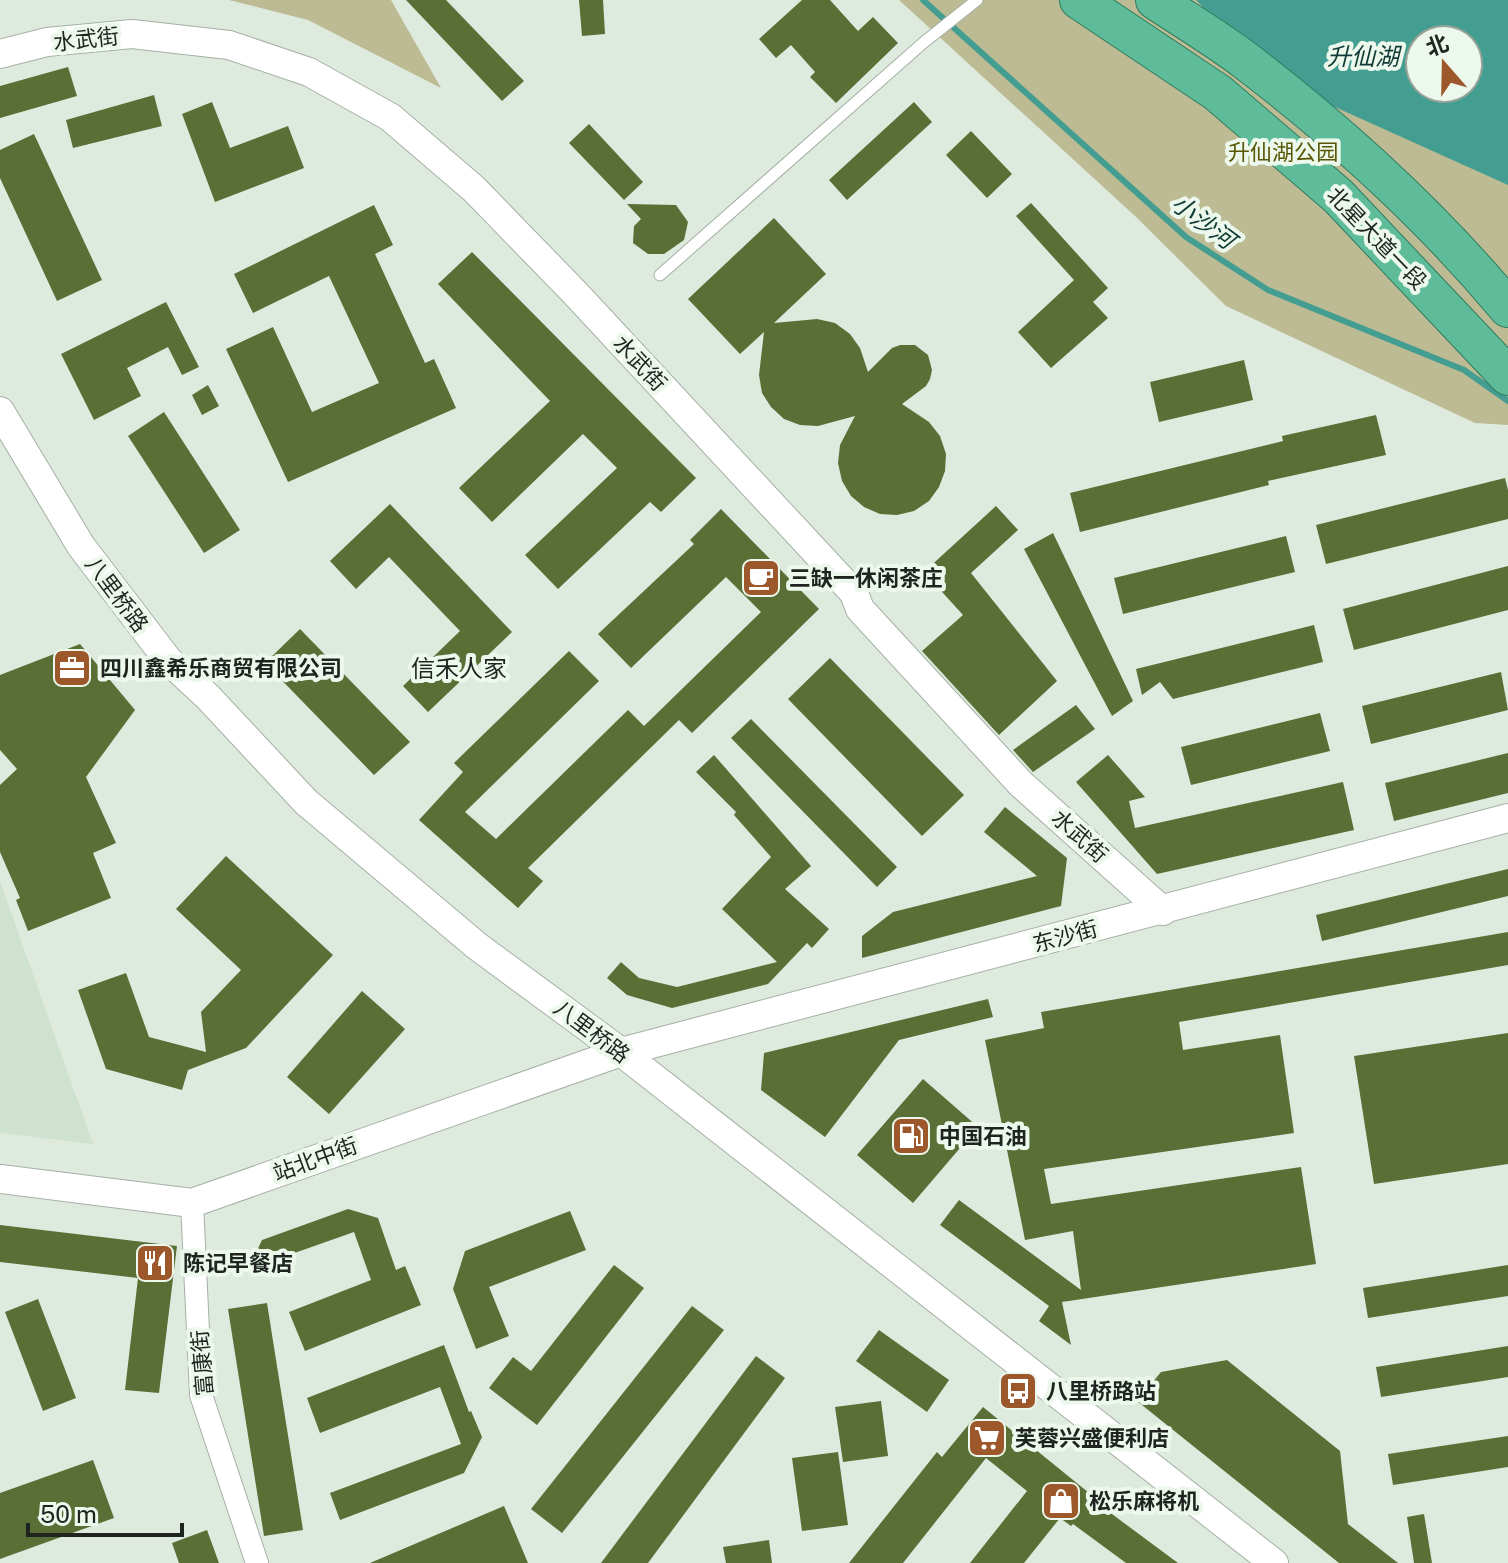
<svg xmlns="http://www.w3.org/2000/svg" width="1508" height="1563" font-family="'Public Sans','Noto Sans SC',sans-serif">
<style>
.built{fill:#cfe2d0}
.green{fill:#bcbb93;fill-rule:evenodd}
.water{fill:#449d91;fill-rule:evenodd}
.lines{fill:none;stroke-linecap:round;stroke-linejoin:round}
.stream{stroke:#449d91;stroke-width:6}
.building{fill:#596f36}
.service-casing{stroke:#a5b1a5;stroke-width:13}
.minor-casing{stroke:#a5b1a5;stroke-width:24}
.tertiary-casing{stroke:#a5b1a5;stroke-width:30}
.trunk-casing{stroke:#2f7c5f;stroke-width:40}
.service{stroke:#fff;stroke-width:11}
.minor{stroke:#fff;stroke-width:22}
.tertiary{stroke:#fff;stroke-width:28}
.trunk{stroke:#5fbc9a;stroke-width:38}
.labels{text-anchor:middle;stroke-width:8;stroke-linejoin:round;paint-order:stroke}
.street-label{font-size:22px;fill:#1f2420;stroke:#ebf8eb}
.park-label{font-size:22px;fill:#595705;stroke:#ebf8eb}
.poi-label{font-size:22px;font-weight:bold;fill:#1f2420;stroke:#ebf8eb;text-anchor:start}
.water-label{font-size:24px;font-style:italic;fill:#103a35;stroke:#ebf8eb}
.neighbourhood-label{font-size:24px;fill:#1f2420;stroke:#ebf8eb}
</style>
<rect width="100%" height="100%" fill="#deeade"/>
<polygon class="built" points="0,881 93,1144 0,1133"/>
<g class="green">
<polygon points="229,0 391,0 441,88 308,20"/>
<path d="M899,0H1508V425L1475,423L1226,306L1135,216ZM1420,40H1468V88H1420Z"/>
</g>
<path class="water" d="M1196,0H1508V185L1304,93L1237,43ZM1420,40H1468V88H1420Z"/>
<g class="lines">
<polyline class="stream" points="923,0 1186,237 1268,290 1464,370 1508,401"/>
</g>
<g class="building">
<polygon points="406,0 446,0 524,81 502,101"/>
<polygon points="579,0 603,0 605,34 582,36"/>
<polygon points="802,0 830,0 858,31 873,17 898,43 836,103 810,77 815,72 791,45 776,58 759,39"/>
<polygon points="68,67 77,96 0,118 0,86"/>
<polygon points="154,95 162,126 73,148 66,120"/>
<polygon points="212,102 230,148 288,126 304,168 215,202 182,114"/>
<polygon points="914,102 932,122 847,200 829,180"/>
<polygon points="589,124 643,182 624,200 569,143"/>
<polygon points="971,131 1012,174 987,198 946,155"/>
<polygon points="34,134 102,280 57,301 0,178 0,150"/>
<polygon points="1031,203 1108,288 1093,302 1108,318 1051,368 1018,332 1074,280 1016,216"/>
<polygon points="627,204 676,205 688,222 684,240 664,254 648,254 633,243 634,226 641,219"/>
<polygon points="374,205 393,245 375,254 425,363 434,359 456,408 288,482 226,349 273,327 312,412 379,383 329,276 253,313 234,274"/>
<polygon points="774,218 826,274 774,323 817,319 835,323 850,334 860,348 868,372 892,348 900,345 915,345 928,355 932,370 930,379 926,386 902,404 929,422 940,436 946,454 945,471 939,487 929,501 914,511 897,515 880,514 864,507 851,496 842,481 838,463 840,445 855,416 818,426 800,425 784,419 771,407 762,393 759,375 764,332 740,354 688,299"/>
<polygon points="472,252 696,478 661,512 650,502 558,589 525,555 617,468 583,434 492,522 459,488 550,401 438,284"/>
<polygon points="166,302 199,367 182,375 168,347 127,368 141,396 94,420 61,354"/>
<polygon points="1244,360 1253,400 1159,422 1150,382"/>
<polygon points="208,385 219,406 202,415 192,395"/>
<polygon points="164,412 240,530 204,553 128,436"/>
<polygon points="1376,415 1386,455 1268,481 1269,485 1080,532 1070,493 1283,441 1282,436"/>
<polygon points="1505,478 1508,490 1508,519 1326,564 1316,525"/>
<polygon points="390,504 512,632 428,712 403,686 460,631 389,557 356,589 330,561"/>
<polygon points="996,506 1018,530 971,573 1057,681 999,735 922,651 963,615 924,572"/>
<polygon points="721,509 819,609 692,733 679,720 528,868 543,881 518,908 419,820 463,772 454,763 569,651 599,681 465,812 496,839 628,710 644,726 761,612 726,577 631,668 598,634 694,544 690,540"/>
<polygon points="1053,533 1133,701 1112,716 1024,549"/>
<polygon points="1286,536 1295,572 1123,614 1114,578"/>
<polygon points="1508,566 1508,610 1354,650 1343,609"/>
<polygon points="1314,625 1323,662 1173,699 1160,682 1142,695 1136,669"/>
<polygon points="300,629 410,742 374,775 265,663"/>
<polygon points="80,644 135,710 86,777 116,843 93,853 111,898 28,931 16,900 20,898 0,852 0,785 17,769 0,750 0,675"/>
<polygon points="830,658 964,795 922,836 788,699"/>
<polygon points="1501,672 1508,710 1371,744 1362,706"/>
<polygon points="1076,705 1095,729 1033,772 1013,750"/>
<polygon points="1320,713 1330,751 1191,785 1181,747"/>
<polygon points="751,719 897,867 877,887 731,738"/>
<polygon points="1508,753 1508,793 1394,821 1385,783"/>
<polygon points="714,755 811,866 785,889 829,929 812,948 807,943 768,984 672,1008 627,995 607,978 621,962 639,978 677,987 777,962 722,909 771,857 734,815 736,812 696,772"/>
<polygon points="1108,755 1145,797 1129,801 1135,828 1343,782 1354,830 1157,874 1076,782"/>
<polygon points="1005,807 1067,858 1061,906 862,958 862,936 893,912 1037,876 984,832"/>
<polygon points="226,856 333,955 246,1048 188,1070 182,1090 106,1069 78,990 126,973 149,1037 206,1052 201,1012 241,970 176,909"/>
<polygon points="1508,869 1508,896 1322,941 1316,915"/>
<polygon points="1508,932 1508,965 1179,1022 1183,1050 1280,1035 1294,1133 1044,1169 1051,1204 1301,1167 1316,1264 1062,1302 1071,1345 1039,1321 1049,1306 940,1225 959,1200 1081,1290 1073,1231 1025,1240 985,1040 1044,1028 1041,1012"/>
<polygon points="362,991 405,1029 329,1114 287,1077"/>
<polygon points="988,999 993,1017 899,1040 825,1137 761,1090 764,1053"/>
<polygon points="1508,1033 1508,1164 1374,1184 1354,1056"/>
<polygon points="923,1079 978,1127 913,1203 857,1155"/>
<polygon points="348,1209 378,1218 396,1270 405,1266 421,1305 305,1351 289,1312 371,1280 354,1232 269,1262 266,1256 253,1259 262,1240"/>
<polygon points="570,1211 586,1250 489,1287 509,1336 476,1349 453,1289 465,1251"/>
<polygon points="0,1225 177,1246 159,1393 125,1390 138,1278 0,1262"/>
<polygon points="614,1265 644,1288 537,1425 489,1388 513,1357 531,1371"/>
<polygon points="1508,1265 1508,1296 1368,1318 1363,1288"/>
<polygon points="38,1299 76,1398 43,1411 5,1312"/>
<polygon points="267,1303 303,1530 264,1536 228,1309"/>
<polygon points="692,1306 724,1330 562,1533 531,1509"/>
<polygon points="879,1330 949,1380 927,1412 856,1361"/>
<polygon points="444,1345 469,1412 471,1411 482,1437 464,1473 340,1520 330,1493 461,1444 440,1387 320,1433 307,1398"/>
<polygon points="1508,1346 1508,1377 1381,1397 1376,1367"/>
<polygon points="756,1356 785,1378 648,1563 601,1563"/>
<polygon points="1227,1360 1340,1451 1348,1524 1398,1563 1339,1563 1137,1401 1161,1372"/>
<polygon points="881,1401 888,1456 843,1462 835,1407"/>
<polygon points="983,1407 1094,1497 1093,1500 1178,1563 1126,1563 1073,1524 1071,1526 1060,1518 1024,1563 970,1563 1027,1491 986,1458 903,1563 849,1563 937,1452 942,1457"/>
<polygon points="1508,1436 1508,1467 1393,1485 1388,1454"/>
<polygon points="838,1452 848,1525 802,1531 792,1458"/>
<polygon points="93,1460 114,1518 0,1559 0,1493"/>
<polygon points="504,1506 528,1563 370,1563"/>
<polygon points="1424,1514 1432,1563 1414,1563 1407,1517"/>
<polygon points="207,1530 219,1563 179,1563 172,1543"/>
<polygon points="769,1540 772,1563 726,1563 723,1547"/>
</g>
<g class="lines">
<defs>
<polyline id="service" points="660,275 923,43 977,0"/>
<polyline id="minor" points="192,1203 201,1395 257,1563"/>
<g id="tertiary">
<polyline points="0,54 47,42 132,34 229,45 309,72 390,117 474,189 576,294 854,593 860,609 1021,784 1163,911"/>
<polyline points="0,411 81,546 168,660 208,697 306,802 477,946 621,1052 1274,1563"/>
<polyline points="0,1179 192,1203 621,1052 1508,818"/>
</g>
<g id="trunk">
<polyline points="1079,0 1218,93 1338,196 1508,376"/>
<path d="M1155,0C1185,20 1217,39 1246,61C1340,133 1432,217 1508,308"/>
</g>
</defs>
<use href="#service" class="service-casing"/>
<use href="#minor" class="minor-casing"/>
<use href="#tertiary" class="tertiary-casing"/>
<use href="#trunk" class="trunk-casing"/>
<use href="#service" class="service"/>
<use href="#minor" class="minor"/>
<use href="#tertiary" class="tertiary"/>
<use href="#trunk" class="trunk"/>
</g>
<defs>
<symbol id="cafe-square" viewBox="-11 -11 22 22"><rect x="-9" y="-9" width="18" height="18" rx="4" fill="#9c572b" stroke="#ebf8eb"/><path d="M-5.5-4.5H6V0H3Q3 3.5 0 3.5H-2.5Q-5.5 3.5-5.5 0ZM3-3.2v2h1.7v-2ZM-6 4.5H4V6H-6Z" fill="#fff"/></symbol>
<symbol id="office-square" viewBox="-11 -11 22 22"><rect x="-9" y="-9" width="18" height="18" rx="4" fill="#9c572b" stroke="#ebf8eb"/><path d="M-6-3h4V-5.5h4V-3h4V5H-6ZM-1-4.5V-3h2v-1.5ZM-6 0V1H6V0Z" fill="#fff"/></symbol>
<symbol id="fuel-square" viewBox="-11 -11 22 22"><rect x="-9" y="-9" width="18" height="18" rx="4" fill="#9c572b" stroke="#ebf8eb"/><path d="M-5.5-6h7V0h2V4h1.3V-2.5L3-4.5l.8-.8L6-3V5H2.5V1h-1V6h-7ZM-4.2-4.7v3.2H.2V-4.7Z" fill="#fff"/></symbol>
<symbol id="restaurant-square" viewBox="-11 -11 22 22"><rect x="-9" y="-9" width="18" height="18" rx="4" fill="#9c572b" stroke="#ebf8eb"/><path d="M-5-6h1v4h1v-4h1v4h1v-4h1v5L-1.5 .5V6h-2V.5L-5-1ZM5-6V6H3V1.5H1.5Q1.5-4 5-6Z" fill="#fff"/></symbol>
<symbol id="bus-square" viewBox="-11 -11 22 22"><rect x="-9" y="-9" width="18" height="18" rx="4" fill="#9c572b" stroke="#ebf8eb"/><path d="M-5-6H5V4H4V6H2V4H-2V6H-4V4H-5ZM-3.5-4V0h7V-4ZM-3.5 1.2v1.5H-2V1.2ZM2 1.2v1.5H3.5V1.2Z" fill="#fff"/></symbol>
<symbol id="supermarket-square" viewBox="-11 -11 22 22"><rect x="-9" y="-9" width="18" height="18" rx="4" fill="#9c572b" stroke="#ebf8eb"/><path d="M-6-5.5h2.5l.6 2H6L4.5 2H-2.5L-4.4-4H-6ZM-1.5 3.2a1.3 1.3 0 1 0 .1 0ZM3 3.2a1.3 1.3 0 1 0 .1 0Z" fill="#fff"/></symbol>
<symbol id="shop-square" viewBox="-11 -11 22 22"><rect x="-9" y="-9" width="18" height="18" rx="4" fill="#9c572b" stroke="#ebf8eb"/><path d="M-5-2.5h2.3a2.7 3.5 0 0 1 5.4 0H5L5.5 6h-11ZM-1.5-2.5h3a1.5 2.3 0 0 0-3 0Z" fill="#fff"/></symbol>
</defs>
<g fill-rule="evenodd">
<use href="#cafe-square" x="739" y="556" width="44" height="44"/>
<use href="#office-square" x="50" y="646" width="44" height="44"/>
<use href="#fuel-square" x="889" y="1114" width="44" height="44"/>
<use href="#restaurant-square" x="133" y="1241" width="44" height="44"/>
<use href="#bus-square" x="996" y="1369" width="44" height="44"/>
<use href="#supermarket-square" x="965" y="1416" width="44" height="44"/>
<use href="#shop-square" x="1039" y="1479" width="44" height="44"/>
</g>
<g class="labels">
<g class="street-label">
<text transform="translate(86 39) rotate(-6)" y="8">水武街</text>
<text transform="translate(1377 238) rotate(46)" y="8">北星大道一段</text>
<text transform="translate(640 363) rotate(47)" y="8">水武街</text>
<text transform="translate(117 594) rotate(53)" y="8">八里桥路</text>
<text transform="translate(1080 836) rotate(42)" y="8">水武街</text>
<text transform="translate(1065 936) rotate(-15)" y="8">东沙街</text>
<text transform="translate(592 1031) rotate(37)" y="8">八里桥路</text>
<text transform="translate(315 1159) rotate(-20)" y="8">站北中街</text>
<text transform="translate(202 1363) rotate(-95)" y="8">富康街</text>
</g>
<g class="park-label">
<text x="1283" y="160">升仙湖公园</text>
</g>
<g class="poi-label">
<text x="789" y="586">三缺一休闲茶庄</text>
<text x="100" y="676">四川鑫希乐商贸有限公司</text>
<text x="939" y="1144">中国石油</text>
<text x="183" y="1271">陈记早餐店</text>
<text x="1046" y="1399">八里桥路站</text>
<text x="1015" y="1446">芙蓉兴盛便利店</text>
<text x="1089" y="1509">松乐麻将机</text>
</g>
<g class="water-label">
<text x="1363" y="65">升仙湖</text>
<text transform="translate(1203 222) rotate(37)" y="8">小沙河</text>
</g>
<g class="neighbourhood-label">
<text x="459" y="677">信禾人家</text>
</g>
</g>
<g transform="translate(1444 64) rotate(340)"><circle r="38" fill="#ebf8eb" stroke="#99a39a" stroke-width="2"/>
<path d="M0-6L14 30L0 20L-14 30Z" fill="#9c572b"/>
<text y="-12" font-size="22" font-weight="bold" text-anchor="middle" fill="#1f2420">北</text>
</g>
<path d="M28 1523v12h154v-12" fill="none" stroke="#1f2420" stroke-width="4"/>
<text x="40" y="1523" font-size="24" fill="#1f2420" stroke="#ebf8eb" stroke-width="6" paint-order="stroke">50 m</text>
</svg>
